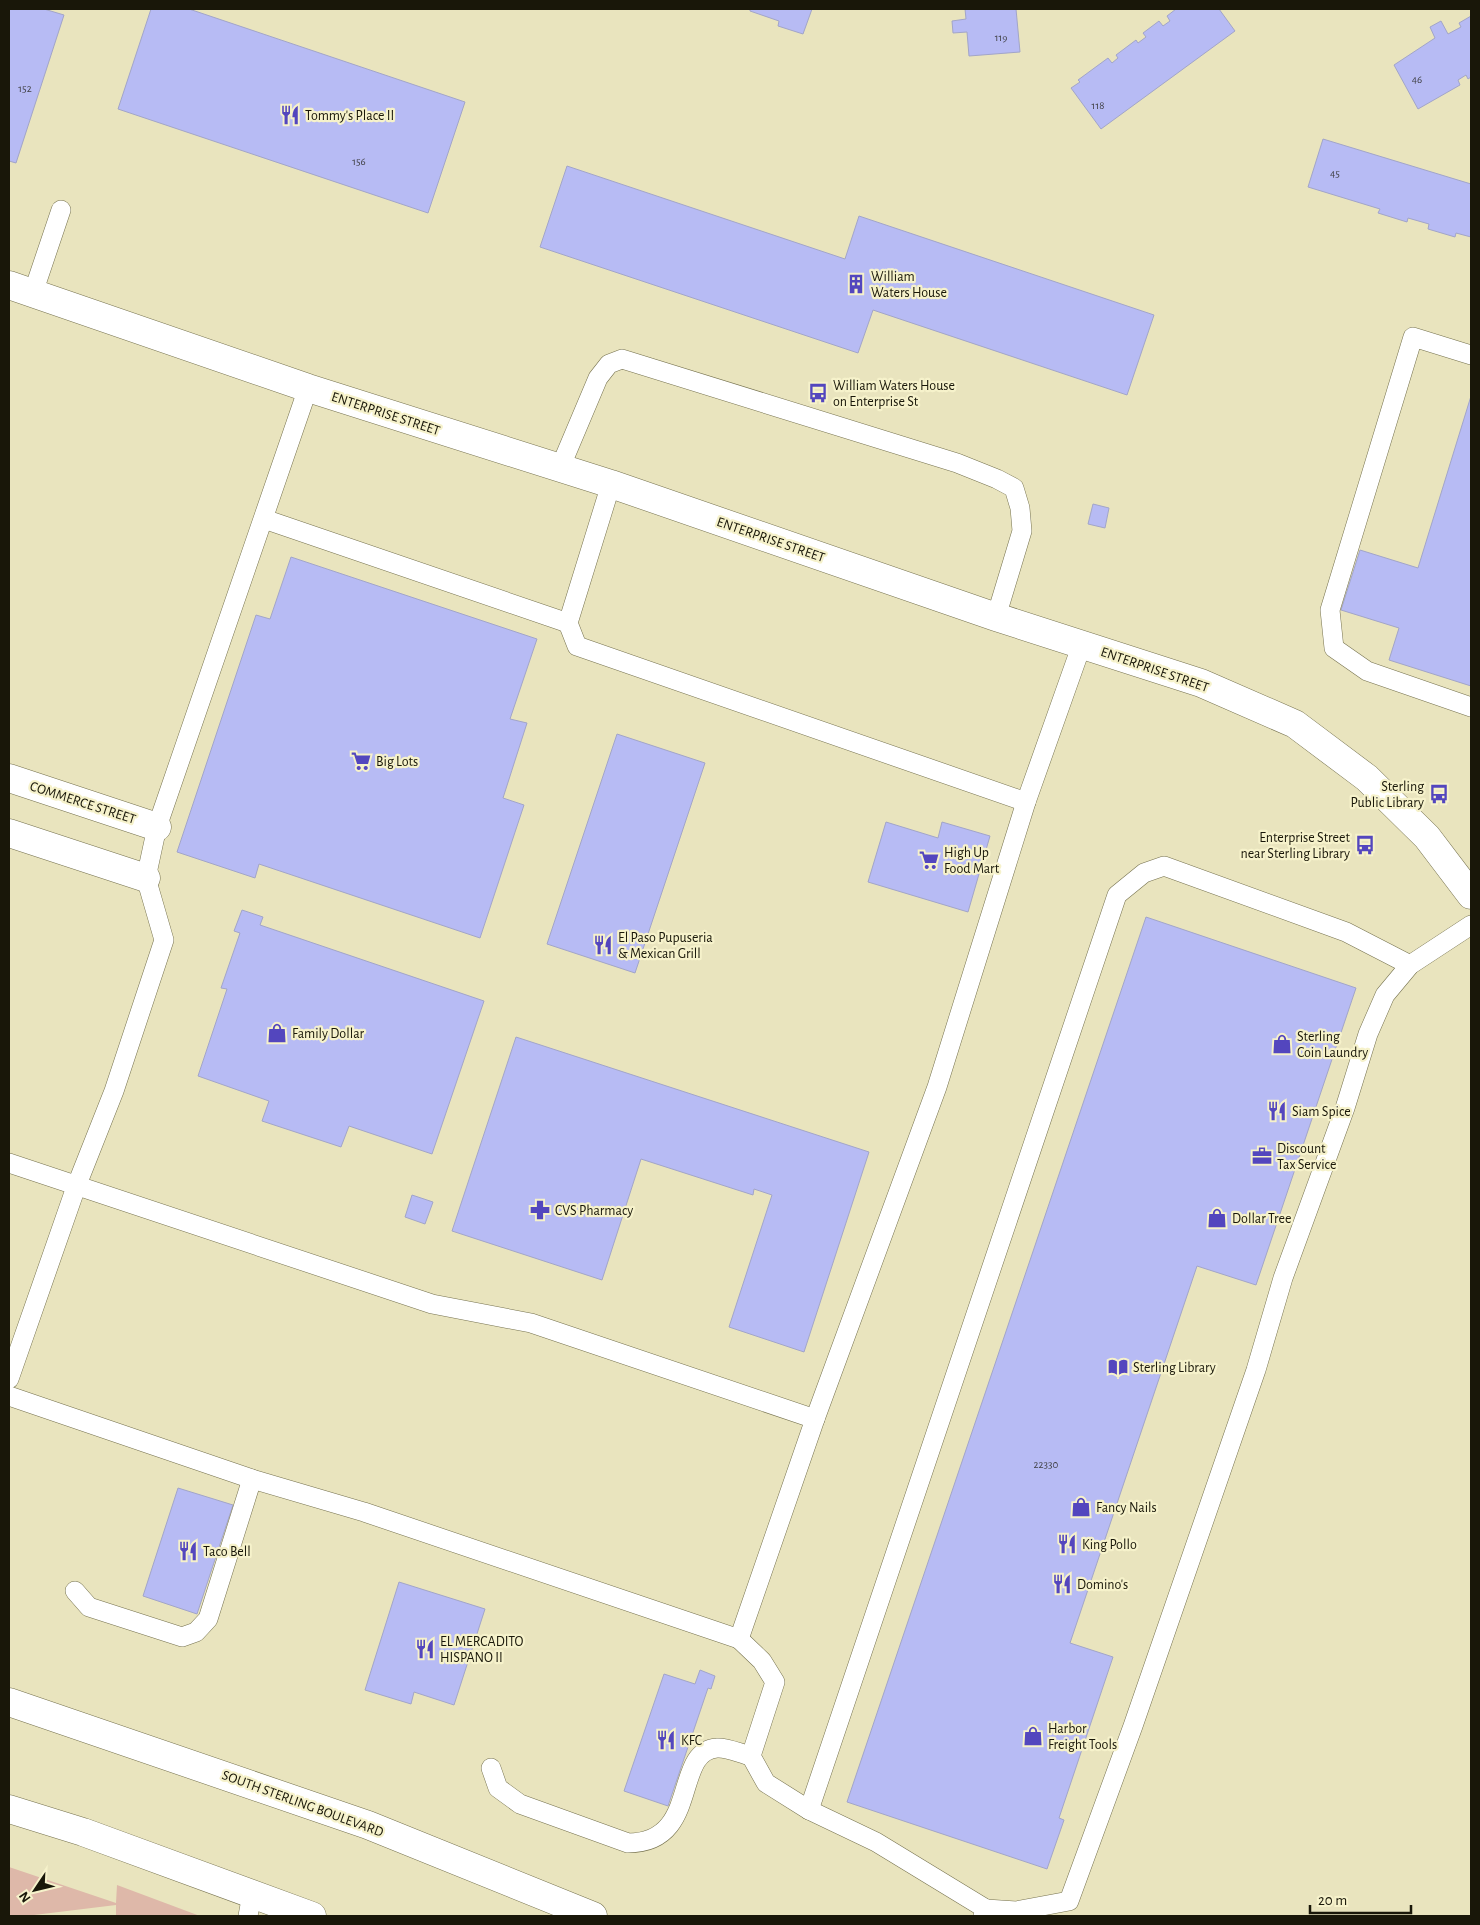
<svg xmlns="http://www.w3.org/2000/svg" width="1480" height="1925" font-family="'Alegreya Sans',sans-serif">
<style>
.green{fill:#deb8a9}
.building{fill:#b7bbf4;stroke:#a2a5c8}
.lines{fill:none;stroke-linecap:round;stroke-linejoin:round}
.lane-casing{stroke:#76724f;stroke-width:20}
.street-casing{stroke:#76724f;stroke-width:29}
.primary-casing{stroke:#76724f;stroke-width:29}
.lane{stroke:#fff;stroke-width:19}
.street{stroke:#fff;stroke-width:28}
.primary{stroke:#fff;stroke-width:28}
.labels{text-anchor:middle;stroke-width:4.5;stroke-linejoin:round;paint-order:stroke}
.number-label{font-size:11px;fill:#404044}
.poi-label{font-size:14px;fill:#191709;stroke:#f6f2cb;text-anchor:start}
.street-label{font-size:14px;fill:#191709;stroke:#f6f2cb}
</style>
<rect width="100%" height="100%" fill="#e9e4be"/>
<polygon class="green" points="9,1867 116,1903 117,1885 200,1916 101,1916 116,1915 116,1905 26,1916 9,1916"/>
<g class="building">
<polygon points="9,9 44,9 64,15 16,163 9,161"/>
<polygon points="151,9 189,9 465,102 428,213 118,109"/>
<polygon points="750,9 812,9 803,34 778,26 779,21 750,11"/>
<polygon points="965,9 1016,9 1020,52 969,56 967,32 953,33 952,21 966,19"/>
<polygon points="1176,9 1219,9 1235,31 1101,129 1071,88 1080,82 1078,80 1108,58 1112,63 1118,58 1116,55 1136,40 1138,43 1146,37 1143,33 1159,21 1163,26 1170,21 1167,16"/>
<polygon points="1471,16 1471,77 1468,79 1466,75 1458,80 1460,85 1418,109 1394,65 1435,38 1430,27 1441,21 1448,34 1461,27 1459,23"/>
<polygon points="1323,139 1471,184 1471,237 1456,233 1455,237 1428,229 1429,224 1408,218 1407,222 1378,213 1380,209 1308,187"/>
<polygon points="567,166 845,259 859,216 1154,315 1127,395 873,310 858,353 540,247"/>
<polygon points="1471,396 1471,686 1389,660 1399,628 1341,610 1360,550 1418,568"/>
<polygon points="1093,504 1109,508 1105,528 1088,524"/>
<polygon points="291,557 537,639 510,719 527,723 503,798 524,805 480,938 259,864 255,878 177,852 256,615 270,619"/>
<polygon points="617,734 705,763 635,973 547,944"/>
<polygon points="886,822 938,838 942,822 990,836 968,912 868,882"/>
<polygon points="242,910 263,917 260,925 484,1001 432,1154 349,1126 341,1147 262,1121 269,1101 198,1076 227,989 221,988 240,933 234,931"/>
<polygon points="1146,917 1356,988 1256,1285 1197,1266 1070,1643 1113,1657 1059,1818 1064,1820 1047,1869 847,1802"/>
<polygon points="516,1037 869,1152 804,1352 729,1327 772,1195 754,1189 753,1195 641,1159 602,1280 452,1231"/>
<polygon points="412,1195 433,1202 425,1224 405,1217"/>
<polygon points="178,1488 233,1505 197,1614 143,1596"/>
<polygon points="399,1582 485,1609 454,1705 414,1692 411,1704 365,1690"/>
<polygon points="700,1670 715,1676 711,1689 708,1688 668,1806 624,1791 664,1674 695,1684"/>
</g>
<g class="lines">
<defs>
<g id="lane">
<polyline points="33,293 61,210"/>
<polyline points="1471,355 1413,337 1330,610 1334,648 1367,671 1471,707"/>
<polyline points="560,468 598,378 609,364 622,359 957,463 997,479 1014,488 1020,508 1022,531 996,617"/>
<polyline points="611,484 568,623 577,646 1026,802"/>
<polyline points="264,519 568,623"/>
<polyline points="9,1163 432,1304 531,1323 815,1419"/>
<polyline points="9,1379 76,1187 114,1091 164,940 146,878 157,827 308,388"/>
<polyline points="9,1396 252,1479 364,1512 739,1639 815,1419 937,1087 1026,802 1082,644"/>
<polyline points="75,1591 89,1607 182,1637 196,1632 208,1619 252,1479"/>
<polyline points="739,1639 762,1661 775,1682 751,1756 766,1783 809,1810 876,1842 986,1909"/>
<path d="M491,1768L498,1788L520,1804L628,1843C701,1843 672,1751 717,1748C727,1747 741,1754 751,1756"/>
<polyline points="809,1810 1117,895 1144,873 1164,866 1346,932 1410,965"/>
<polyline points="248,1916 252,1894"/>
<polyline points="983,1916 986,1909 1016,1911 1069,1901 1133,1726 1256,1370 1283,1278 1345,1108 1368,1034 1385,995 1410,965 1471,925"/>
</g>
<g id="street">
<polyline points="9,285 308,388 611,484 996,617 1201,683 1295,724 1367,778 1427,837 1471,895"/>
<polyline points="9,778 157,827"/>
<polyline points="9,833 146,878"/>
</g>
<g id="primary">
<polyline points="9,1702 368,1825 593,1916"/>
<polyline points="9,1809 83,1832 312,1916"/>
</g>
</defs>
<use href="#lane" class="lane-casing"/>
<use href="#street" class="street-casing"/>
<use href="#primary" class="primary-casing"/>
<use href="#lane" class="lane"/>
<use href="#street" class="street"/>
<use href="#primary" class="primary"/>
</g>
<defs>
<symbol id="restaurant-bare" viewBox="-9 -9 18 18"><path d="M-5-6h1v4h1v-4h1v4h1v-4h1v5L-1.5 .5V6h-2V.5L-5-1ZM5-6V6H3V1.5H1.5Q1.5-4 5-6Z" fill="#5346be" stroke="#f6f2cb" stroke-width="2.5" paint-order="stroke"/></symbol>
<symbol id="building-bare" viewBox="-9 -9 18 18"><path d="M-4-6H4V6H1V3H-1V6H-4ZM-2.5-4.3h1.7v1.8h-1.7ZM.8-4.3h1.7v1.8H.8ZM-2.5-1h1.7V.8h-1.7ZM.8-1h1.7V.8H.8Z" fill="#5346be" stroke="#f6f2cb" stroke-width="2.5" paint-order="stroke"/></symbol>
<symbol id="bus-bare" viewBox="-9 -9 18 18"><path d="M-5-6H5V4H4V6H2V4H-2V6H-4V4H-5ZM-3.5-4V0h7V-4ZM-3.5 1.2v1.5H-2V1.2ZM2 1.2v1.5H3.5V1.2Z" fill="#5346be" stroke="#f6f2cb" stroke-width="2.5" paint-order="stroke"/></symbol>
<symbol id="supermarket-bare" viewBox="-9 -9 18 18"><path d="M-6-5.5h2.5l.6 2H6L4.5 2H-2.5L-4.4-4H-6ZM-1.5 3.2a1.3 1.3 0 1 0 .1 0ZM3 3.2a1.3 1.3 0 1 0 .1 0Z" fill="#5346be" stroke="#f6f2cb" stroke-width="2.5" paint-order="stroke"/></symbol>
<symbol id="shop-bare" viewBox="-9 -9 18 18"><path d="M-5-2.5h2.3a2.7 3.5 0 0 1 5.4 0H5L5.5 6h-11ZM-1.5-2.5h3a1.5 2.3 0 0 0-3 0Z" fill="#5346be" stroke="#f6f2cb" stroke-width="2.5" paint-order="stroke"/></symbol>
<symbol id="office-bare" viewBox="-9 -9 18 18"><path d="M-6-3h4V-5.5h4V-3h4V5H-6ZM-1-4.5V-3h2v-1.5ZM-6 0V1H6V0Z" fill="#5346be" stroke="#f6f2cb" stroke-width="2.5" paint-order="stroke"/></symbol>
<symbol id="pharmacy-bare" viewBox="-9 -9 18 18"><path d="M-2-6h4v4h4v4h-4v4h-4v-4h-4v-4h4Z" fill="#5346be" stroke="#f6f2cb" stroke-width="2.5" paint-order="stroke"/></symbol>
<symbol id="library-bare" viewBox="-9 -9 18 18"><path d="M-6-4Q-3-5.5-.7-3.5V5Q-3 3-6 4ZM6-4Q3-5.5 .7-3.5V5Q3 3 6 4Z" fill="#5346be" stroke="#f6f2cb" stroke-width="2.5" paint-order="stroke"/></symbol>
</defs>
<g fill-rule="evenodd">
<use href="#restaurant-bare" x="276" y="101" width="28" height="28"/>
<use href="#building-bare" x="842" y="270" width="28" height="28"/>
<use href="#bus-bare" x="804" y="379" width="28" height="28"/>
<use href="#supermarket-bare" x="347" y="747" width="28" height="28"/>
<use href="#bus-bare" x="1425" y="780" width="28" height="28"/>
<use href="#bus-bare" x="1351" y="831" width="28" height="28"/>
<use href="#supermarket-bare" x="915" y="846" width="28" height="28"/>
<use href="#restaurant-bare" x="589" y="931" width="28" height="28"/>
<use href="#shop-bare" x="263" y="1019" width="28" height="28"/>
<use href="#shop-bare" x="1268" y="1030" width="28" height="28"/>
<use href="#restaurant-bare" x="1263" y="1097" width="28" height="28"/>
<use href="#office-bare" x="1248" y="1142" width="28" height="28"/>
<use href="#pharmacy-bare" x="526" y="1196" width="28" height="28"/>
<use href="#shop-bare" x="1203" y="1204" width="28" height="28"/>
<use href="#library-bare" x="1104" y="1353" width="28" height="28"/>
<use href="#shop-bare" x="1067" y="1493" width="28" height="28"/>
<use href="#restaurant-bare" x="1053" y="1530" width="28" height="28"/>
<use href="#restaurant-bare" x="174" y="1537" width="28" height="28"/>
<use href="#restaurant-bare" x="1048" y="1570" width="28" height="28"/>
<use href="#restaurant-bare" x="411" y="1635" width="28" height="28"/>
<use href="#shop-bare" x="1019" y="1722" width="28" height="28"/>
<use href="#restaurant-bare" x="652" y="1726" width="28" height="28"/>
</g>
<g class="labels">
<g class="number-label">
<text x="1001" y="41">119</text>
<text x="1417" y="83">46</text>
<text x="25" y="92">152</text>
<text x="1098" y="109">118</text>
<text x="359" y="165">156</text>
<text x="1335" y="177">45</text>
<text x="1046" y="1468">22330</text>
</g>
<g class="poi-label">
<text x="305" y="120">Tommy's Place II</text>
<text x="871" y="281">William<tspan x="871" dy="16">Waters House</tspan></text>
<text x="833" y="390">William Waters House<tspan x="833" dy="16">on Enterprise St</tspan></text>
<text x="376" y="766">Big Lots</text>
<text x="1424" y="791" text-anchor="end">Sterling<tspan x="1424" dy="16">Public Library</tspan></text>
<text x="1350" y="842" text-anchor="end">Enterprise Street<tspan x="1350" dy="16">near Sterling Library</tspan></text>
<text x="944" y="857">High Up<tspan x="944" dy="16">Food Mart</tspan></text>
<text x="618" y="942">El Paso Pupuseria<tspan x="618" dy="16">&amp; Mexican Grill</tspan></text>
<text x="292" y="1038">Family Dollar</text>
<text x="1297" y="1041">Sterling<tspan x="1297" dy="16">Coin Laundry</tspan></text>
<text x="1292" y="1116">Siam Spice</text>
<text x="1277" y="1153">Discount<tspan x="1277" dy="16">Tax Service</tspan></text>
<text x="555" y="1215">CVS Pharmacy</text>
<text x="1232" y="1223">Dollar Tree</text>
<text x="1133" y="1372">Sterling Library</text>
<text x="1096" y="1512">Fancy Nails</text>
<text x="1082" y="1549">King Pollo</text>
<text x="203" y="1556">Taco Bell</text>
<text x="1077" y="1589">Domino's</text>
<text x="440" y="1646">EL MERCADITO<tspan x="440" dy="16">HISPANO II</tspan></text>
<text x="1048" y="1733">Harbor<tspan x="1048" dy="16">Freight Tools</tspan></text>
<text x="681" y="1745">KFC</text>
</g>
<g class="street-label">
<text transform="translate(386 413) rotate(18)" y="5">ENTERPRISE STREET</text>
<text transform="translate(771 539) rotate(19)" y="5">ENTERPRISE STREET</text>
<text transform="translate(1155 669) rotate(19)" y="5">ENTERPRISE STREET</text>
<text transform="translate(83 802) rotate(18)" y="5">COMMERCE STREET</text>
<text transform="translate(303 1803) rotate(20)" y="5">SOUTH STERLING BOULEVARD</text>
</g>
</g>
<rect width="1480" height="1925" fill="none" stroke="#191709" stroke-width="20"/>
<g transform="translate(35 1890) rotate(235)" stroke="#f6f2cb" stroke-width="4" paint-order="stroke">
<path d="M0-4L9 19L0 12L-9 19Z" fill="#191709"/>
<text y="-8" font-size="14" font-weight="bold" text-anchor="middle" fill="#191709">N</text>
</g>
<path d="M1310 1905v8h101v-8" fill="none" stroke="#191709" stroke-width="2.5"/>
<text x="1318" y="1905" font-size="15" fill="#191709" stroke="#f6f2cb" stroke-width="4" paint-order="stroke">20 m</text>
</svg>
